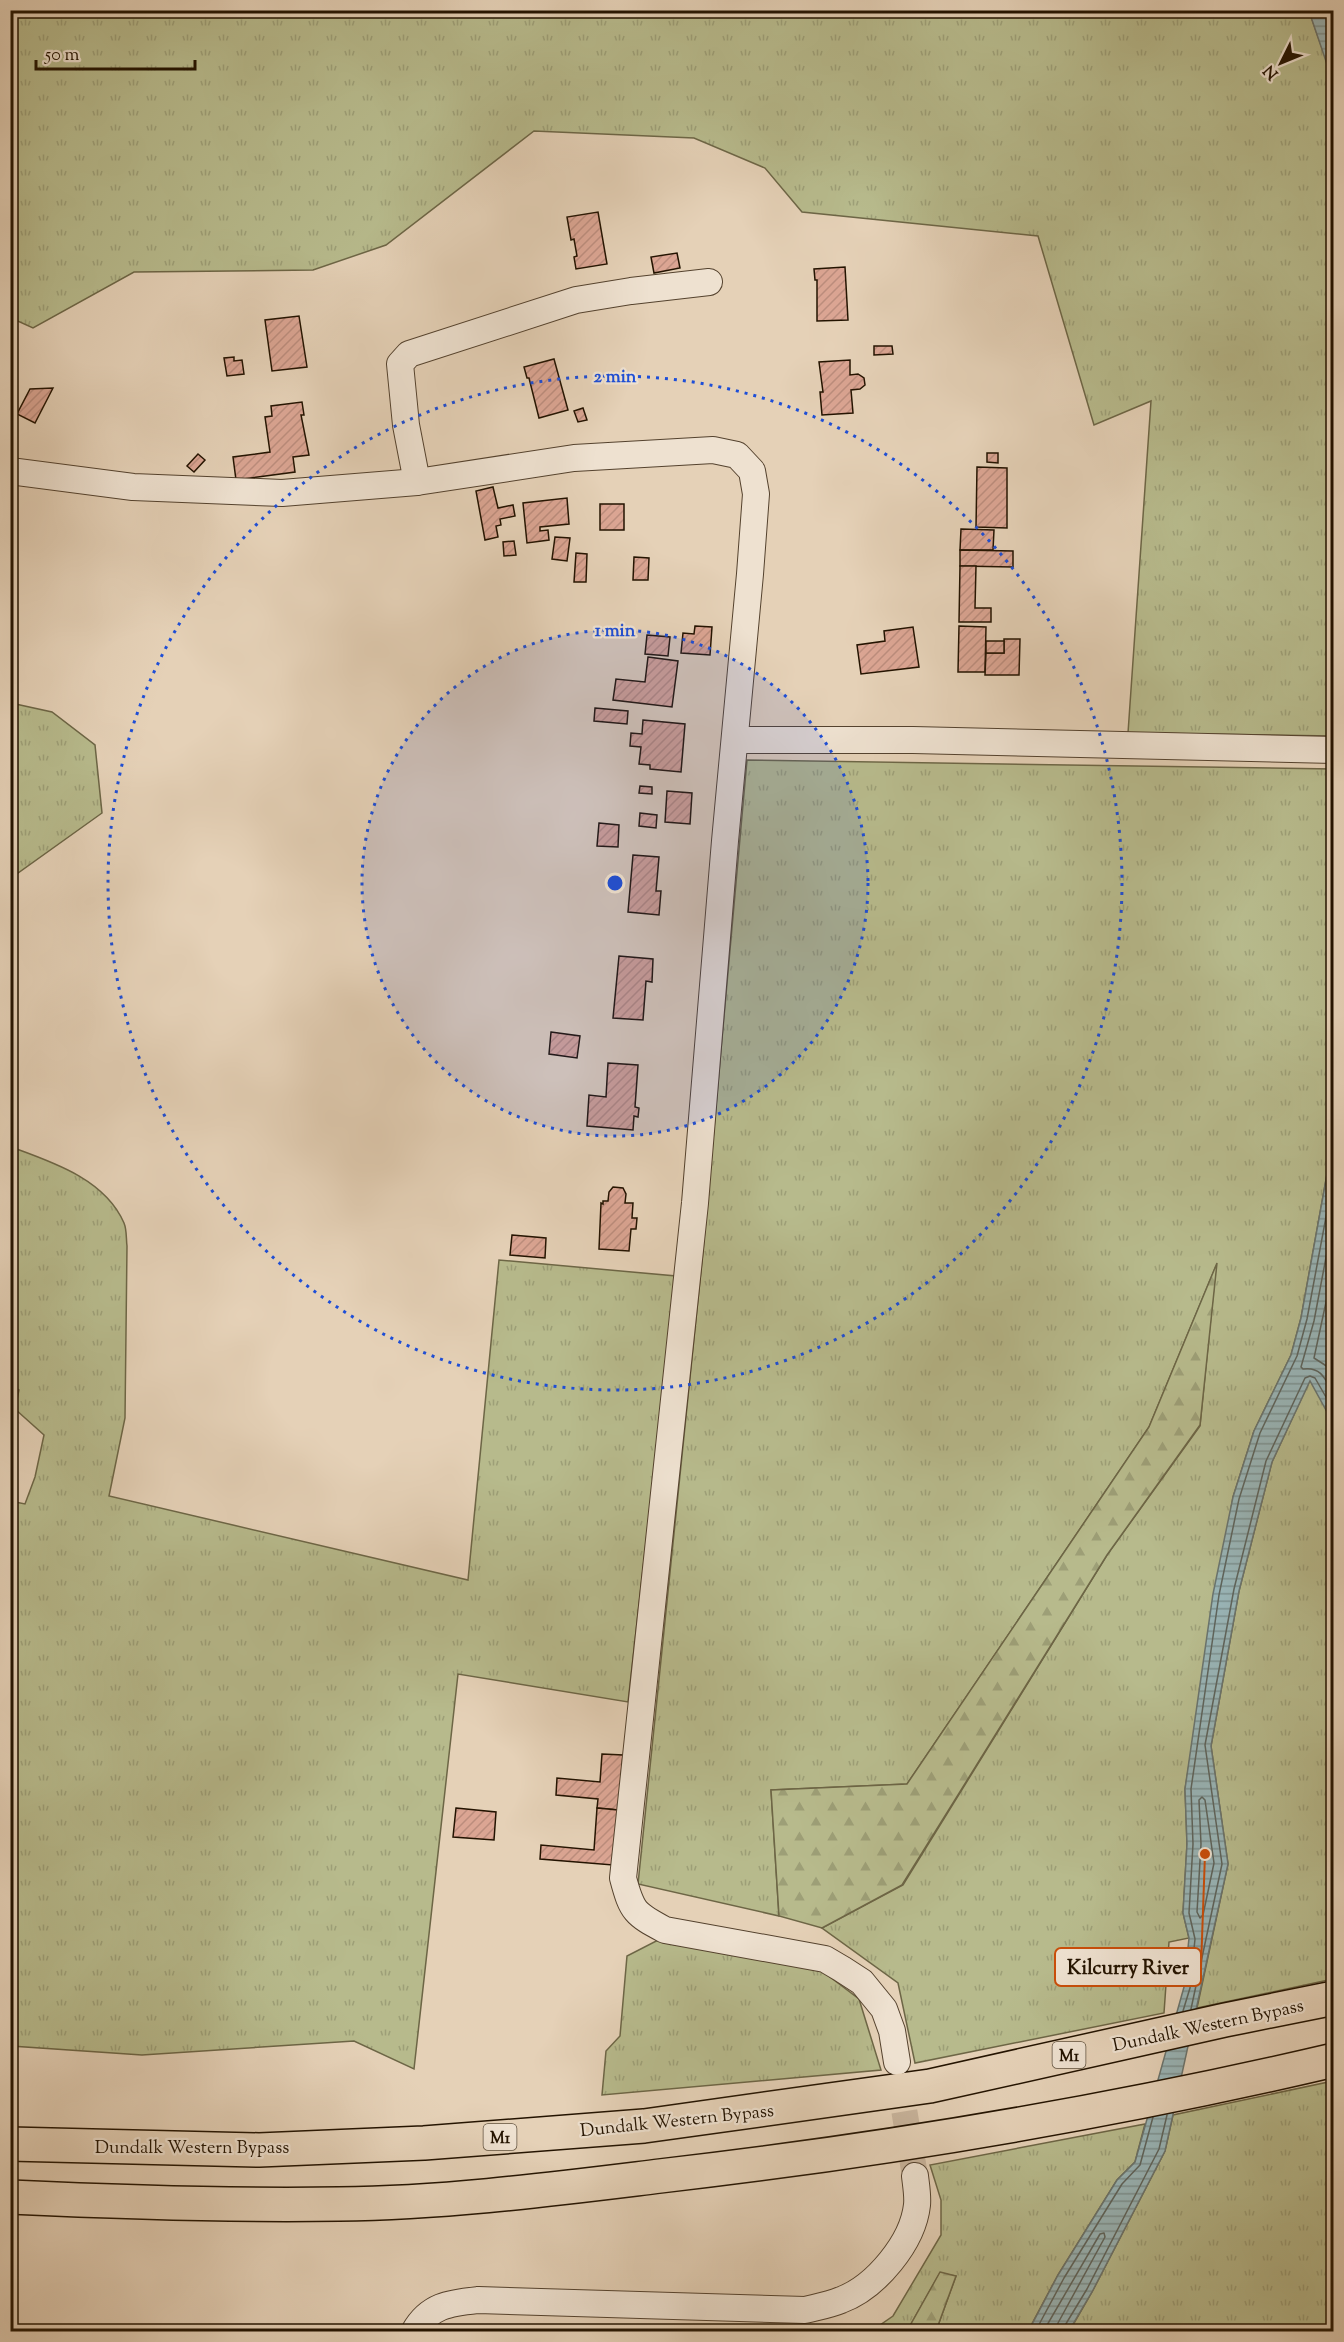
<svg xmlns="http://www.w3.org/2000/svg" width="1344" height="2342" font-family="'Sorts Mill Goudy',serif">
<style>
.grass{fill:url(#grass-tufts);stroke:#6d6646;stroke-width:1.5}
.forest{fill:url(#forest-firs);stroke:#6d6646;stroke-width:1.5}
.water{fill:url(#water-rules);stroke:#6a746e;stroke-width:1.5}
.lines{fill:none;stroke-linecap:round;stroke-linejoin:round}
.shore{stroke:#5e645c;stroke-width:1.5}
.building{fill:url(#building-hatch);stroke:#231300;stroke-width:1.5}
.minor-tunnel{stroke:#c8b49c;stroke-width:26;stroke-dasharray:26 13;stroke-linecap:butt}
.minor-casing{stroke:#54422e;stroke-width:28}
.highway-casing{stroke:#231300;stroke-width:36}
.minor{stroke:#eee1d0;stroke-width:26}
.highway{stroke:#e5d1b7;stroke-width:33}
.ring{fill:none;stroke:#1d4ed8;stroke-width:3;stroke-dasharray:3 6}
.labels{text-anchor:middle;stroke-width:4.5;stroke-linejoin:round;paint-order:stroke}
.shield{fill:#eee1d0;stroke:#60513e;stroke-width:1.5}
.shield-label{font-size:16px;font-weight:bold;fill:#231300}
.street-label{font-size:18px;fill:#231300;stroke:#eee1d0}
.centre{fill:#1d4ed8;stroke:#eee1d0;stroke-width:3}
.ring-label{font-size:18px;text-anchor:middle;font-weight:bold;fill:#1d4ed8;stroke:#eee1d0;stroke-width:4.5;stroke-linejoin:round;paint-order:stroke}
.leader{fill:none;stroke:#ca4e0a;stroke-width:2}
.callout-dot{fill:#ca4e0a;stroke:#eee1d0;stroke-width:2}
.callout{fill:#eee1d0;stroke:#ca4e0a;stroke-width:2}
.callout-label{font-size:20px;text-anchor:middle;font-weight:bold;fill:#231300}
</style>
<defs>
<pattern id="grass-tufts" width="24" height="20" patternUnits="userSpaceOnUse" patternTransform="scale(1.5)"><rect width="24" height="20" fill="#b7ba8c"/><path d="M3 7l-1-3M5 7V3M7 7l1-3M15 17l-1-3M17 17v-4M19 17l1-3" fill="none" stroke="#9d9f77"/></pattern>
<pattern id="forest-firs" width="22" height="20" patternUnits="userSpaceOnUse" patternTransform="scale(1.5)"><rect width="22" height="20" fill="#b7ba8c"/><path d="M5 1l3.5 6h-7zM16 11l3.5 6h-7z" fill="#9d9f77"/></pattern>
<pattern id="water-rules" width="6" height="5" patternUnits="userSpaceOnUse" patternTransform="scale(1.5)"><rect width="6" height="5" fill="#99b5b7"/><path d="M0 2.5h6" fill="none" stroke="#7c9292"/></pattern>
<pattern id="building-hatch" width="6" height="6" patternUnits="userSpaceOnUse" patternTransform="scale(1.5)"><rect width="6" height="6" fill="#dba593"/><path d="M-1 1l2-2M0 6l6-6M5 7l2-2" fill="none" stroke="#bc8d7d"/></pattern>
</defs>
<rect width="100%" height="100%" fill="#e5d1b7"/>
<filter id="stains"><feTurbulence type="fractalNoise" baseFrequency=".00333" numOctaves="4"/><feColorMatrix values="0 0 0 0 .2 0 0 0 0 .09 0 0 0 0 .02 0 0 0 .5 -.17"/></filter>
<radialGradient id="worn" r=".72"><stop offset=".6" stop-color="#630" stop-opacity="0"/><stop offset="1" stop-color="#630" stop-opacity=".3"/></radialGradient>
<g class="grass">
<polygon points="10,11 1309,11 1334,82 1333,736 1128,733 1151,401 1094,425 1038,236 802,212 765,168 694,138 534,131 386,245 313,270 134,272 33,328 11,318"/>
<polygon points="11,703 52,712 95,745 102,813 11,878"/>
<polygon points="747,760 1333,769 1333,1141 1301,1318 1291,1355 1254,1431 1233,1497 1185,1789 1187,1844 1183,1913 1189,1938 1169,1942 1164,2013 915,2063 898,1983 822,1928 903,1885 1107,1555 1200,1426 1216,1266 1149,1427 907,1784 771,1790 779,1916 638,1884 703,1251"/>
<path d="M11,1147C52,1162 105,1179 124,1223C127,1230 126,1239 127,1246L125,1418L109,1496L468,1580L499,1260L676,1276L628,1702L458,1674L414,2069L354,2041L142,2055L11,2046L10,1501L25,1504L35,1477L44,1435L15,1409L19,1390L11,1386Z"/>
<polygon points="1310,1380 1334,1423 1333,1979 1197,2008 1228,1864 1211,1746 1239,1591 1272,1462"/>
<polygon points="662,1938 822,1971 859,1999 881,2070 602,2095 606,2051 620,2036 627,1956"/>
<polygon points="1333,2081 1333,2331 1069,2332 1092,2292 1165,2151 1173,2115"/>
<polygon points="1145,2124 1135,2162 1117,2180 1058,2275 1028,2331 936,2331 956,2276 940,2273 907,2331 870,2332 893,2316 941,2235 941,2200 930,2165"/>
</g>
<g class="forest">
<polygon points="1217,1263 1200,1425 1107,1555 902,1885 822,1928 779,1916 771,1790 907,1784 1149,1427"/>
<polygon points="940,2272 956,2276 936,2331 907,2331"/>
</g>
<g class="water">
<polygon points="1309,11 1333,11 1333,82"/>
<polygon points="1333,1141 1333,1423 1310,1381 1272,1462 1239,1591 1211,1746 1228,1864 1165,2151 1092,2292 1069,2331 1028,2332 1058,2275 1117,2180 1135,2162 1184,1987 1189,1938 1183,1913 1187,1844 1185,1789 1213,1594 1233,1497 1254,1431 1291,1355 1301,1318"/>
</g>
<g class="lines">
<g class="shore">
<path d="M1334,1215L1314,1321L1301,1367L1303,1369C1322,1366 1326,1381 1334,1395"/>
<polyline points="1334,1265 1314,1358 1328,1367 1334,1376"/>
<polygon points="1202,1797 1205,1800 1214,1863 1203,1915 1200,1918 1197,1912 1201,1844 1199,1800"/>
<polyline points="1191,2009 1222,1864 1205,1745 1234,1589 1266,1461 1305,1378 1310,1376 1315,1378 1334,1411"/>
<polyline points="1183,2011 1190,1988 1195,1939 1189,1913 1193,1844 1191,1789 1219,1595 1239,1499 1260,1433 1297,1356 1307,1319 1334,1174"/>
<polyline points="1035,2332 1064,2278 1122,2184 1140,2165 1153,2117"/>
<polyline points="1043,2332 1100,2234 1104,2233 1105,2237 1058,2323 1056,2332"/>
<polyline points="1064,2332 1064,2327 1087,2289 1159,2149 1167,2115"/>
</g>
</g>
<g class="building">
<polygon points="598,212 607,264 576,269 574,257 577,256 574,239 571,240 567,217"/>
<polygon points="677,253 680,268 654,273 651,257"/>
<polygon points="845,267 848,320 817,321 817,280 815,280 814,269"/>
<polygon points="299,316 307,367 272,371 265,320"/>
<polygon points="874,346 892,346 893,354 874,355"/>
<polygon points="234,357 234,361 242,360 244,374 227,376 224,358"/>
<polygon points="554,359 568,410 539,418 529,378 527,378 524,367"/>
<polygon points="850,360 850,375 858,374 864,378 865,385 860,389 851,390 853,413 822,415 820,392 823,392 819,362"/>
<polygon points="53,388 35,423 17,414 30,389"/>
<polygon points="302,402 304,415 301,415 309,455 293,457 295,472 236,480 233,457 270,452 265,417 272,416 271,406"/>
<polygon points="583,408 587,420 578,422 574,411"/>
<polygon points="987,453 998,453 998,463 987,462"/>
<polygon points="198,454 205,460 194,472 187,466"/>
<polygon points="977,467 1007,468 1007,528 976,527"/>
<polygon points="493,487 498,508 513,505 515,516 500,519 501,525 496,526 498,537 485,540 476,491"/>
<polygon points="567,498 569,524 540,527 540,531 548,530 549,540 527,543 523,503"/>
<rect x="600" y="504" width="24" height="26"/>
<polygon points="961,529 994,530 993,550 960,550"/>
<polygon points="555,537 570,538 567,561 552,559"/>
<polygon points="514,541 516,555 504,556 503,542"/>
<polygon points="960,550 1013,551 1013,567 960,566"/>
<polygon points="576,553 587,554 586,582 574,582"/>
<polygon points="634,557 649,558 648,580 633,580"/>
<polygon points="960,566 976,566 975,608 991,608 991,622 959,622"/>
<polygon points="695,626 712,627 710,655 681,653 683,633 694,634"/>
<polygon points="959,626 986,627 985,672 958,672"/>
<polygon points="913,627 919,667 861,674 857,645 885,641 884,631"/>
<polygon points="647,635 670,637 668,656 645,654"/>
<polygon points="1004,639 1020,639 1019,675 985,675 986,653 1004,653"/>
<rect x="986" y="641" width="18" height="12"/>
<polygon points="648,657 678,661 672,707 613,700 616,679 645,682"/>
<polygon points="595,708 628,711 627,724 594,721"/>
<polygon points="643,720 685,724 681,772 650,769 650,765 639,764 641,747 630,746 631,733 642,734"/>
<polygon points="640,786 652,787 652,794 639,793"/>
<polygon points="667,791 692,793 690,824 665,822"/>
<polygon points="640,813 657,815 656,828 639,826"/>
<polygon points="599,823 619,825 618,847 597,846"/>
<polygon points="633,855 659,857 656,891 661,891 659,915 628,912"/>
<polygon points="619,956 653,959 652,982 646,981 643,1020 613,1018"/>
<polygon points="551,1032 580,1036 577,1058 549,1054"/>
<polygon points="608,1063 638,1065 635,1107 639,1108 638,1117 634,1116 633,1130 587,1126 589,1095 606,1097"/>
<polygon points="613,1187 623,1188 626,1194 625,1203 633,1203 632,1218 637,1218 636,1229 631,1229 629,1251 599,1249 601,1203 603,1204 603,1201 608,1201 609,1192"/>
<polygon points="512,1235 546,1238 545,1258 510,1255"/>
<polygon points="602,1754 623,1755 618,1810 597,1808 598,1799 556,1795 557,1778 600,1782"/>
<polygon points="456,1808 496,1812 494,1840 453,1837"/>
<polygon points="597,1808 618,1810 613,1865 540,1859 541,1845 594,1850"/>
</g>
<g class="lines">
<polyline class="minor-tunnel" points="898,2073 915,2176"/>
<defs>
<g id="minor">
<path d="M10,471L133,487L282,493L417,482L574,458L713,450L737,455L752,471L756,494L750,574L725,841L695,1203L623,1878C632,1912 635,1914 665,1930L825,1959L842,1969L862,1982L884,2009L892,2031L897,2062"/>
<polyline points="417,482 406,425 400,364 409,354 576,300 631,291 709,282"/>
<polyline points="735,740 913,740 1334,750"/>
<path d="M414,2332C429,2305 450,2303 478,2300L805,2310C817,2307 829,2305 841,2300C876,2287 913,2242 917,2205C918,2196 916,2185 915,2176"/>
</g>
<g id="highway">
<polyline points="10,2144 259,2150 424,2143 644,2126 930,2086 1225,2020 1334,1998"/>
<path d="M10,2197C120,2202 230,2206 339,2204C446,2203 553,2189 660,2176C886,2150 1112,2112 1334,2060"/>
</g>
</defs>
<use href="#minor" class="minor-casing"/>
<use href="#highway" class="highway-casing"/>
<use href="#minor" class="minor"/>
<use href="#highway" class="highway"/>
</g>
<circle cx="615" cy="883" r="253" fill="#1d4ed8" fill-opacity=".12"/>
<g class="ring">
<circle cx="615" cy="883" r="253"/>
<circle cx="615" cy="883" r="507"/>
</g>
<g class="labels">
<g class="shield">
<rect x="1052.5" y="2042" width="33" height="26" rx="4.5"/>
<rect x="483.5" y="2124" width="33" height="26" rx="4.5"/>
</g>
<g class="shield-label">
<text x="1069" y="2061">M1</text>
<text x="500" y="2143">M1</text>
</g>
<g class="street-label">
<text transform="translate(1208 2025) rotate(-12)" y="6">Dundalk Western Bypass</text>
<text transform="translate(677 2120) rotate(-6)" y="6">Dundalk Western Bypass</text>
<text x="192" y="2153">Dundalk Western Bypass</text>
</g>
</g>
<circle cx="615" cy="883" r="9" class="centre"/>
<g class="ring-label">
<text x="615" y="382">2 min</text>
<text x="615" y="636">1 min</text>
</g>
<path class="leader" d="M1205 1854L1201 1967"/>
<circle class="callout-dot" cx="1205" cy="1854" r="6"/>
<rect class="callout" x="1055" y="1948" width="146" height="38" rx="6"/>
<g class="callout-label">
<text x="1128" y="1974">Kilcurry River</text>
</g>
<rect width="1344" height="2342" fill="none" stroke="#e5d1b7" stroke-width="36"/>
<rect x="12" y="12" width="1320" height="2318" fill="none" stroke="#231300" stroke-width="3"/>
<rect x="18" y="18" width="1308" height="2306" fill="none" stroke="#231300" stroke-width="1.5"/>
<g transform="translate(1281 63) rotate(227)" stroke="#eee1d0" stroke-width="4.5" paint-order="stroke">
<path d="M0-4.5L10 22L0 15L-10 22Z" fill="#231300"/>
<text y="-9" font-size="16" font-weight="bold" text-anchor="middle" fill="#231300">N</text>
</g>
<path d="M36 60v9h159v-9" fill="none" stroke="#231300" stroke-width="3"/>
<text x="45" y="60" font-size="18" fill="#231300" stroke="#eee1d0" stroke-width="4.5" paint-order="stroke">50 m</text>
<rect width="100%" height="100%" filter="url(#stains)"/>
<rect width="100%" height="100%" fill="url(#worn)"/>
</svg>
